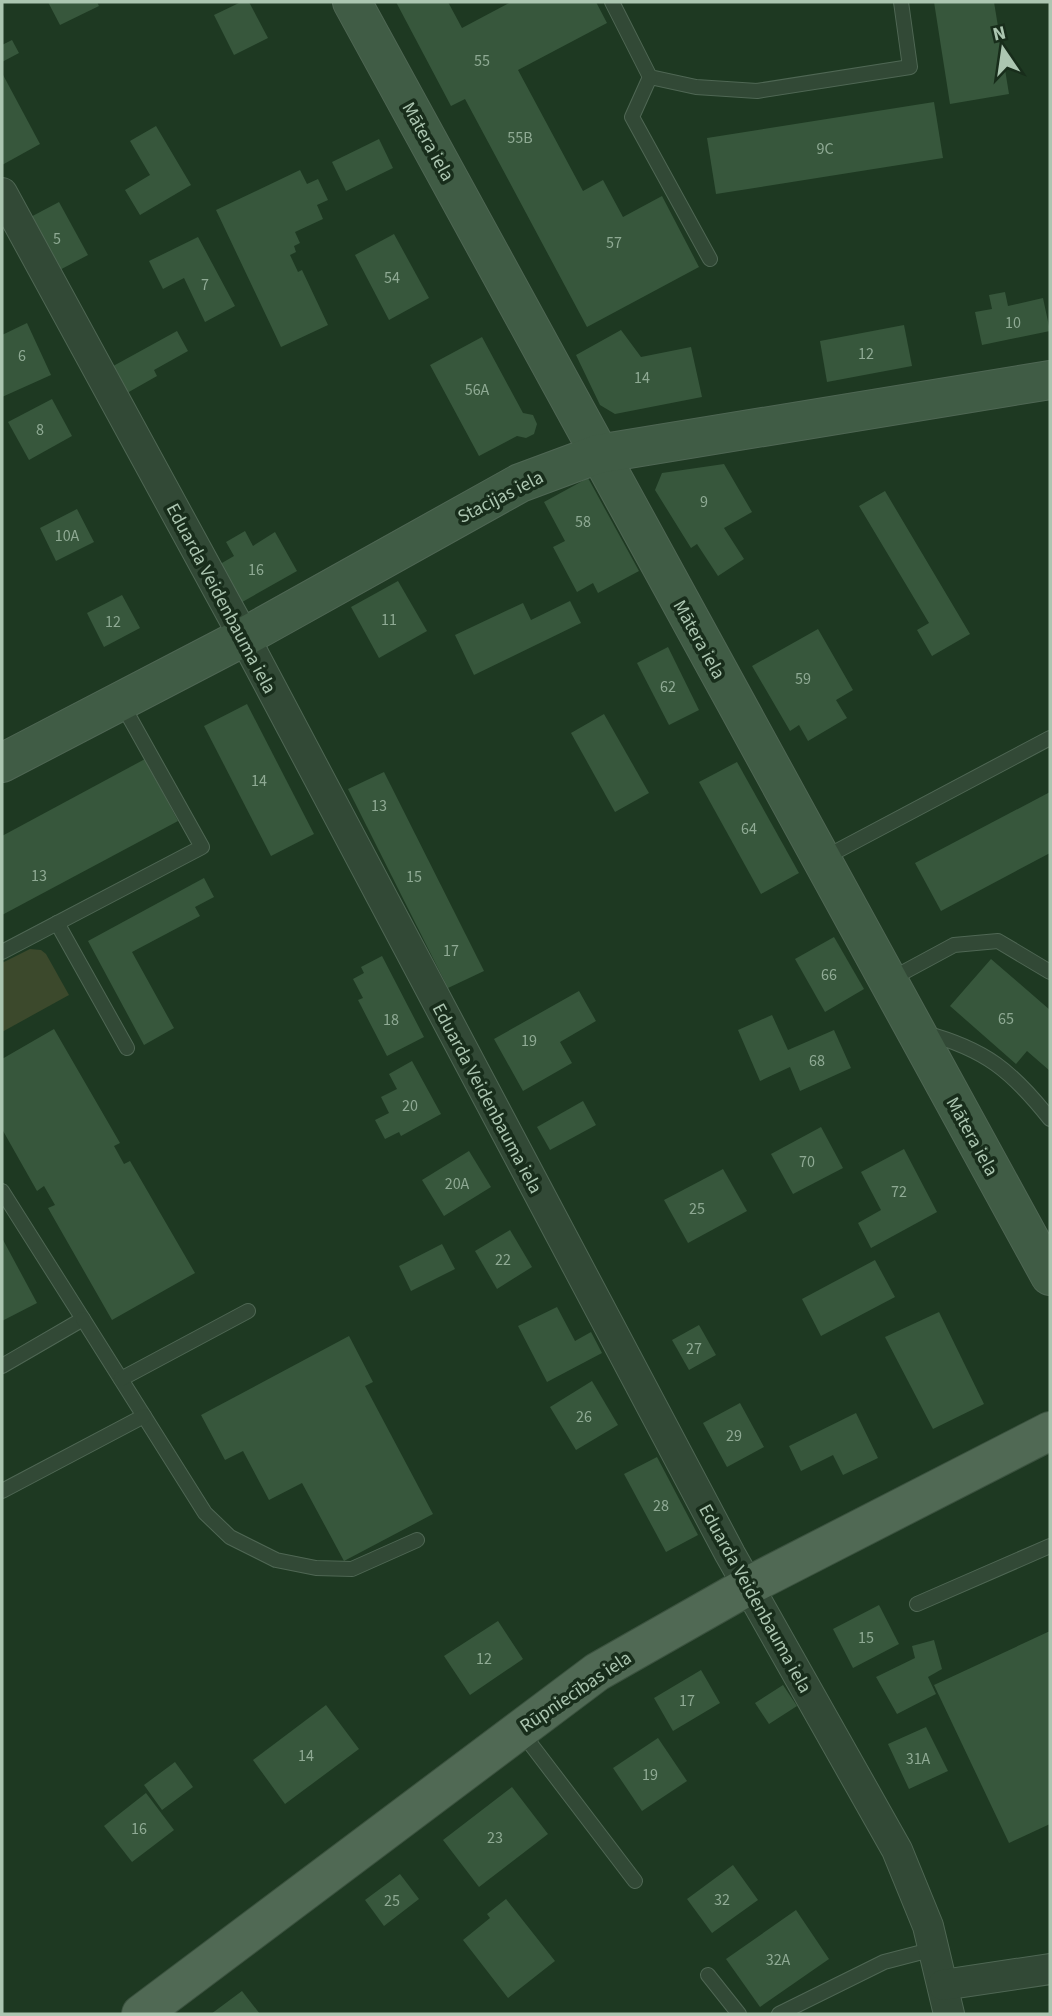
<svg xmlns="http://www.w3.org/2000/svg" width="1052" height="2016" font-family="'Source Sans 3',sans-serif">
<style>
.green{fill:#3c492c}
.building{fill:#37573c}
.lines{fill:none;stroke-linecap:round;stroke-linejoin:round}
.lane-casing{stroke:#4f6754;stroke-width:16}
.street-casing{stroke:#4f6754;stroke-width:32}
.secondary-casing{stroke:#4f6754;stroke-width:40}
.primary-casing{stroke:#3b523f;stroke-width:40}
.lane{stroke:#324936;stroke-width:14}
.street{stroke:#324936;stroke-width:30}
.secondary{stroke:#405c45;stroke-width:38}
.primary{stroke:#506954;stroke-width:38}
.labels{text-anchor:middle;stroke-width:7;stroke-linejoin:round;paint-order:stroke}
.number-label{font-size:16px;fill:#8faa94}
.street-label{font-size:19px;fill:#acc6b1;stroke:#182d1b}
</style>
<rect width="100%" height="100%" fill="#1e3922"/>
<polygon class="green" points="30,949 41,950 46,954 69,995 2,1032 2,963"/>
<g class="building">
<polygon points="48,2 97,2 99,6 60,25"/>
<polygon points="241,2 249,2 268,38 234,55 214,15"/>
<polygon points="396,2 448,2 462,28 511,2 596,2 607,23 518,70 583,191 603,180 623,217 662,196 699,267 587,327 465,99 451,106"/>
<polygon points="934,2 994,2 1009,94 950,104"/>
<polygon points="12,40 19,53 2,62 2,45"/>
<polygon points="2,73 40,144 2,165"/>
<polygon points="934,102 943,158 716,194 707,138"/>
<polygon points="156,126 191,185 140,215 125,190 150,175 130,141"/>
<polygon points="379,139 393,168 346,191 332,162"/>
<polygon points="300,170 307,184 318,179 328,200 317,205 323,219 295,232 300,243 294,246 296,252 290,255 298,272 302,270 328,325 281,347 216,210"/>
<polygon points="59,202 88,255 54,273 25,220"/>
<polygon points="394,234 429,298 389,320 355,255"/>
<polygon points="198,237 235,306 205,322 184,278 163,289 149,261"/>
<polygon points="1005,292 1008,306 1043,298 1050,331 982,345 975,312 992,309 989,295"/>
<polygon points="27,323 51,375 2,397 2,335"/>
<polygon points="904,325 912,366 827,382 820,341"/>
<polygon points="621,330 641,357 691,347 702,397 615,414 600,405 576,355"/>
<polygon points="177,331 188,351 154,370 157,376 120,397 106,370"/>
<polygon points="482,337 523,413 533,415 537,424 534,434 526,438 517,436 479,456 430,365"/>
<polygon points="52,399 72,436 29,460 8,422"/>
<polygon points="724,464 752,512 724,528 744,559 718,576 697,544 691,548 655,490 662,473"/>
<polygon points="588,478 639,571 598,593 593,583 577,592 553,547 565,541 544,502"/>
<polygon points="885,491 970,634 932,656 917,630 929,623 859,506"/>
<polygon points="77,509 94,542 56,561 40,528"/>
<polygon points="245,531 253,546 275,532 297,571 237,605 215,567 234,556 226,542"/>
<polygon points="398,581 427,631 379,658 351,607"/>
<polygon points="122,595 140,628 104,647 87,613"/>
<polygon points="570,601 581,623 474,675 455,635 523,603 531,620"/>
<polygon points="818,629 853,690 836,700 847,718 808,741 799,725 790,731 752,666"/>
<polygon points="668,647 699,710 669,725 637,663"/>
<polygon points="247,704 314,834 271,856 204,726"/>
<polygon points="604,714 649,793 615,812 571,733"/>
<polygon points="145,759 178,821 2,915 2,836"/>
<polygon points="737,762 799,873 761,894 699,782"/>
<polygon points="384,772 484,971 448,988 348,789"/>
<polygon points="1050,792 1050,853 941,911 915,863"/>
<polygon points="204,878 214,897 195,907 200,916 132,952 174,1028 144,1045 88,941"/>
<polygon points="834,937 864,989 825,1012 795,959"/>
<polygon points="382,956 424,1037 387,1056 358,1000 363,998 353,979 364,973 361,967"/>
<polygon points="991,959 1050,1010 1050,1071 1027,1051 1016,1064 950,1006"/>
<polygon points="579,991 596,1021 560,1042 572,1063 523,1091 494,1039"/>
<polygon points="772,1015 788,1050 834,1030 851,1068 800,1091 790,1067 760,1081 738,1030"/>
<polygon points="54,1029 120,1143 114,1146 124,1164 130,1161 195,1273 112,1320 48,1208 55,1205 44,1186 37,1191 2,1129 2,1059"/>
<polygon points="412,1061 441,1114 401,1136 399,1132 385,1139 375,1120 389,1113 381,1097 397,1089 389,1074"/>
<polygon points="583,1101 596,1125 550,1150 537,1127"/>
<polygon points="821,1127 843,1168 793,1194 771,1154"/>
<polygon points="904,1149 937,1212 871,1248 858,1223 881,1210 861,1172"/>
<polygon points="469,1151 491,1187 444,1216 422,1180"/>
<polygon points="723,1169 747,1211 688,1243 664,1200"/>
<polygon points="510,1230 532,1267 497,1289 475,1251"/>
<polygon points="2,1238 37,1303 2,1321"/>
<polygon points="442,1244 455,1269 411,1291 399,1266"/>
<polygon points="875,1260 895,1297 821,1336 802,1299"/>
<polygon points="557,1307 575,1341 591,1332 602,1353 547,1382 518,1326"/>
<polygon points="939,1312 984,1404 933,1429 885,1337"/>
<polygon points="699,1325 716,1355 689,1370 672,1340"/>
<polygon points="349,1336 373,1382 365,1386 433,1514 344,1561 302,1483 269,1500 243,1451 225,1460 201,1415"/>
<polygon points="592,1381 618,1425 576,1450 550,1407"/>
<polygon points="740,1403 764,1447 727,1467 703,1423"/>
<polygon points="856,1413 878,1458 843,1475 833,1455 801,1471 789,1446"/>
<polygon points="657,1457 698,1535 666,1552 624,1474"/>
<polygon points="879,1605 899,1644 853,1668 833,1629"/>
<polygon points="498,1621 523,1659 470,1695 444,1656"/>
<polygon points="1050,1631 1050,1824 1009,1843 934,1685"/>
<polygon points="934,1640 942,1669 928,1677 936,1694 897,1714 876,1677 915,1658 912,1646"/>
<polygon points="701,1670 720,1703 673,1731 654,1698"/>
<polygon points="783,1685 797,1706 769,1724 755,1703"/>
<polygon points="326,1705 359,1749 285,1804 253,1760"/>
<polygon points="926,1727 948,1771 909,1789 888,1744"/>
<polygon points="658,1738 687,1781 642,1811 613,1768"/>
<polygon points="175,1762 193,1787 162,1810 144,1785"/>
<polygon points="512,1787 548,1834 479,1887 443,1840"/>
<polygon points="146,1793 174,1830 132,1862 104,1826"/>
<polygon points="733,1865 758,1900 712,1933 687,1899"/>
<polygon points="400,1874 419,1899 384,1926 365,1900"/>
<polygon points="506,1899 555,1961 508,1998 463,1940 490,1918 487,1914"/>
<polygon points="796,1910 829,1959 760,2007 726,1959"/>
<polygon points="242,1991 260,2014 211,2014"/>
</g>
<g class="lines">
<defs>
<g id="lane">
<polyline points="612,2 650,77 696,87 757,91 910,67 901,2"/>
<polyline points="650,77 632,117 710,259"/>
<polyline points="822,859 1050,738"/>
<polyline points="57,923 127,1048"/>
<polyline points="2,952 202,847 122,704"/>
<polyline points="891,979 954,945 998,941 1050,972"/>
<path d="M925,1033C985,1049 1012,1071 1050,1119"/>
<polyline points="2,1191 83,1319 2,1366"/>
<polyline points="83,1319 205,1513 230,1537 276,1560 316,1568 352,1569 417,1540"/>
<polyline points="121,1379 248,1311"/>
<polyline points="2,1491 144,1416"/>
<polyline points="917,1604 1050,1546"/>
<polyline points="520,1730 635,1881"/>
<polyline points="708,1975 739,2014"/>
<polyline points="779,2014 884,1962 934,1949"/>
</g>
<g id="street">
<polyline points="2,193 250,648 730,1554 897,1850 928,1926 949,2014"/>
<polyline points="943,1985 1050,1969"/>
</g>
<g id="secondary">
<polyline points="352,2 1050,1276"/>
<polyline points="2,763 244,637 520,483 598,454 1050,380"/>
</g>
<polyline id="primary" points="141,2014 597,1672 750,1585 1050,1431"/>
</defs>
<use href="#lane" class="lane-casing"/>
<use href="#street" class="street-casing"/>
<use href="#secondary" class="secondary-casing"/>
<use href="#primary" class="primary-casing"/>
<use href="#lane" class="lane"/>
<use href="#street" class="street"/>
<use href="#secondary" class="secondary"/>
<use href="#primary" class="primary"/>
</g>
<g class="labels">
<g class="number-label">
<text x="482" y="66">55</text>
<text x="520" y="143">55B</text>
<text x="825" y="154">9C</text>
<text x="57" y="244">5</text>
<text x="614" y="248">57</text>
<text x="392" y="283">54</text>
<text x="205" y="290">7</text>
<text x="1013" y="328">10</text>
<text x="866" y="359">12</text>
<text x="22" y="361">6</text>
<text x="642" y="383">14</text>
<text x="477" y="395">56A</text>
<text x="40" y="435">8</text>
<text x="704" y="507">9</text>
<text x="583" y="527">58</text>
<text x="67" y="541">10A</text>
<text x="256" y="575">16</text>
<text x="389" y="625">11</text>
<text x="113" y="627">12</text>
<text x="803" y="684">59</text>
<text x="668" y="692">62</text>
<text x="259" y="786">14</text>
<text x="379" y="811">13</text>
<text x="749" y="834">64</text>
<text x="39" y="881">13</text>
<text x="414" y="882">15</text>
<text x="451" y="956">17</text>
<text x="829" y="980">66</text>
<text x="1006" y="1024">65</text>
<text x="391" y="1025">18</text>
<text x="529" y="1046">19</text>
<text x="817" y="1066">68</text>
<text x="410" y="1111">20</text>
<text x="807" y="1167">70</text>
<text x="457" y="1189">20A</text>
<text x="899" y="1197">72</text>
<text x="697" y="1214">25</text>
<text x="503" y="1265">22</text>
<text x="694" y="1354">27</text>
<text x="584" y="1422">26</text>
<text x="734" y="1441">29</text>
<text x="661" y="1511">28</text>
<text x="866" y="1643">15</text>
<text x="484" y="1664">12</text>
<text x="687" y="1706">17</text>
<text x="306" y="1761">14</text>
<text x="918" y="1764">31A</text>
<text x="650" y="1780">19</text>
<text x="139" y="1834">16</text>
<text x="495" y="1843">23</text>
<text x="722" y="1905">32</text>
<text x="392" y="1906">25</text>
<text x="778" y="1965">32A</text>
</g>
<g class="street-label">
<text transform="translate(429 141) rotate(61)" y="7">Mātera iela</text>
<text transform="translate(500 496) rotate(-27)" y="7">Stacijas iela</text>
<text transform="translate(222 598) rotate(62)" y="7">Eduarda Veidenbauma iela</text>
<text transform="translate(700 639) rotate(61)" y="7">Mātera iela</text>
<text transform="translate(488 1098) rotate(62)" y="7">Eduarda Veidenbauma iela</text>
<text transform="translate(973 1136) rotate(61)" y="7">Mātera iela</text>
<text transform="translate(756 1598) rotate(61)" y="7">Eduarda Veidenbauma iela</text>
<text transform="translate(575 1691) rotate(-34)" y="7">Rūpniecības iela</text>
</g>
</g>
<rect width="1052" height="2016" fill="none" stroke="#acc6b1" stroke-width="7"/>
<g transform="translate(1003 49) rotate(347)" stroke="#182d1b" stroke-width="5" paint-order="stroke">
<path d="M0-5L12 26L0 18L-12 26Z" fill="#acc6b1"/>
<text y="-10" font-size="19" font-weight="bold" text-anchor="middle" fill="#acc6b1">N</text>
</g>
</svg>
